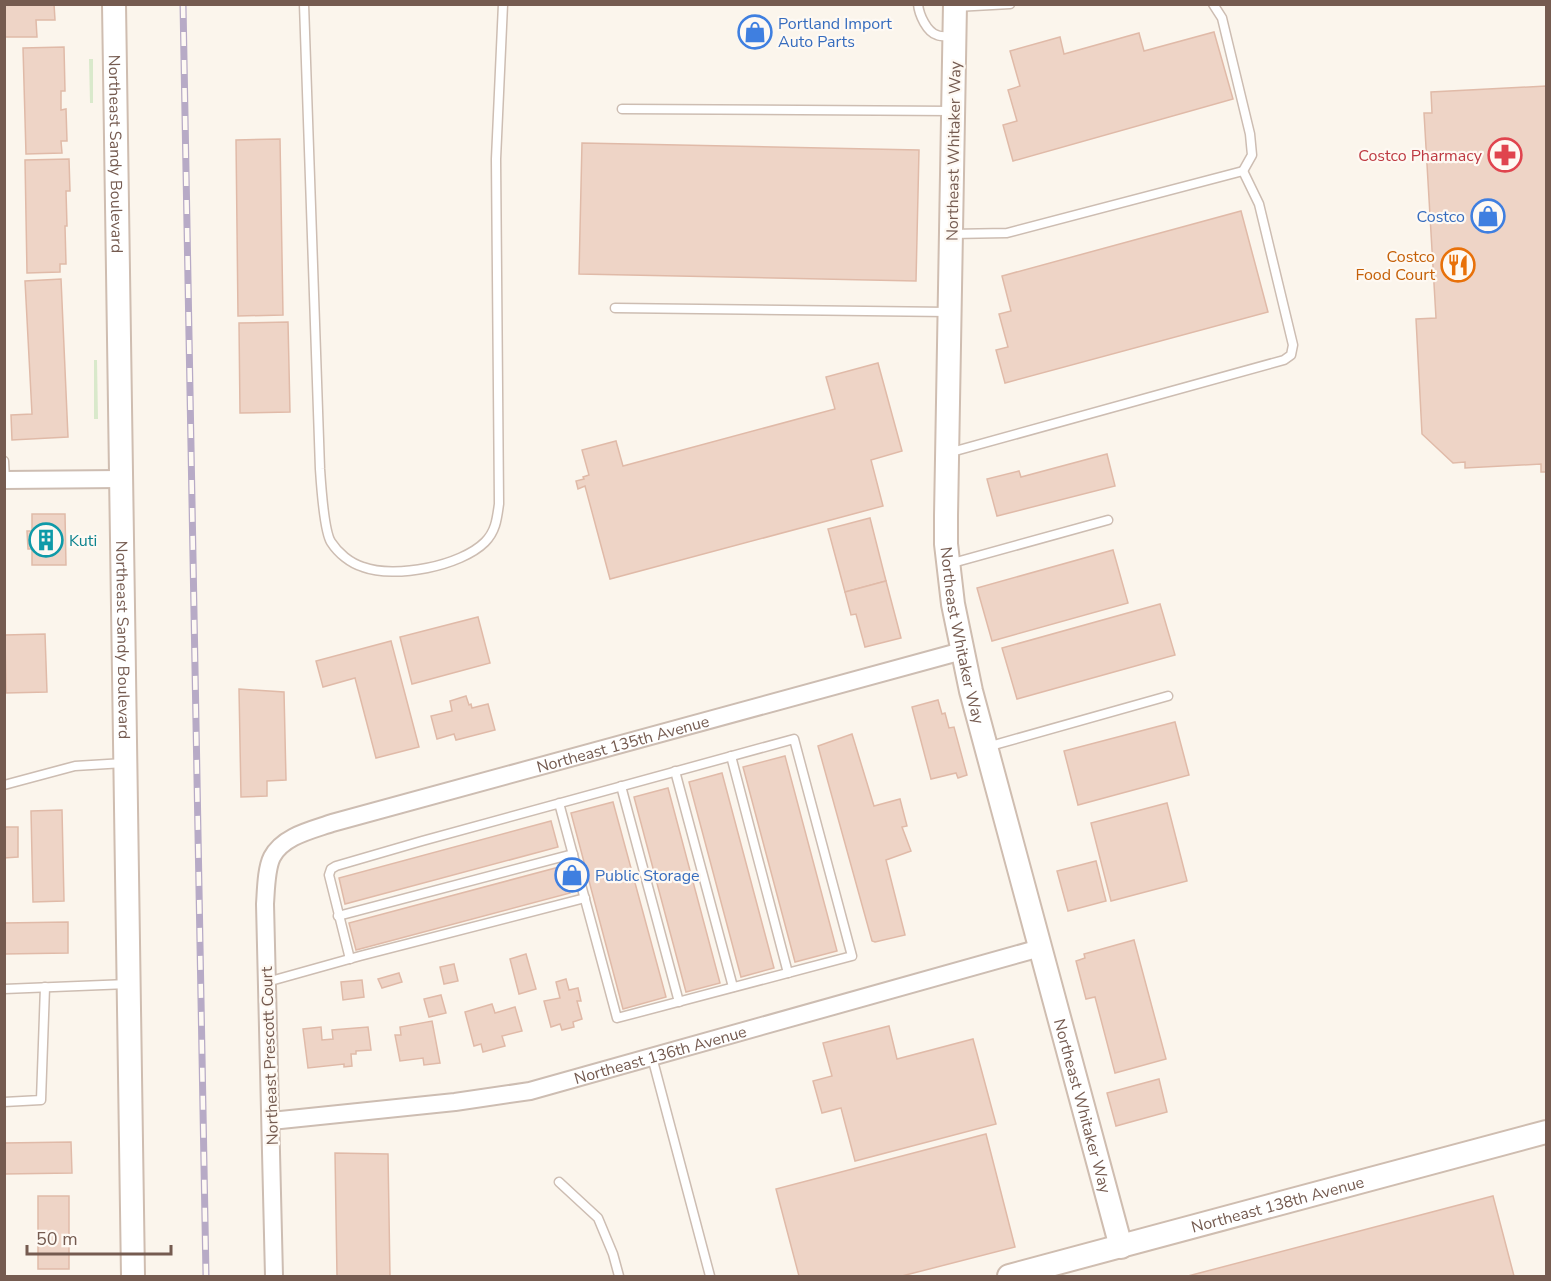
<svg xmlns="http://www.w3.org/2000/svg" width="1551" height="1281" font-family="'Nunito Sans',sans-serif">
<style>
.green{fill:#d9e9cb}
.building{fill:#eed4c6;stroke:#e0baa8;stroke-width:1.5}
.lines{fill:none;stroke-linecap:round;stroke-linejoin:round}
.lane-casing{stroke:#cdbdb2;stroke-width:11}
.street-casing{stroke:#cdbdb2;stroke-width:20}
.secondary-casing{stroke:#cfbdb0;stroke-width:26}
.lane{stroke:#fff;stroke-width:8}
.street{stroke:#fff;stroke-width:16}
.secondary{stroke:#fff;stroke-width:22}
.rail-casing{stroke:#b7aac6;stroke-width:7}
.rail{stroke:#fef9f3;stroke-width:4.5;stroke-dasharray:14;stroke-linecap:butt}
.labels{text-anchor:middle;stroke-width:4.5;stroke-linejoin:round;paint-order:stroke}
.shop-label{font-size:16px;fill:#366cbe;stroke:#fef9f3;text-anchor:start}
.street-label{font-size:16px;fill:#755b50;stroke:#fef9f3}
.health-label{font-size:16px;fill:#be3a42;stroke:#fef9f3;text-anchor:end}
.food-label{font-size:16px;fill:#c56008;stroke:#fef9f3;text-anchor:end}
.culture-label{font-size:16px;fill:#0d838f;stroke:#fef9f3;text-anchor:start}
</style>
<rect width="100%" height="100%" fill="#fbf5ec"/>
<g class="green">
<polygon points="93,59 93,103 90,103 89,59"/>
<polygon points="94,360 97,360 98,419 94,419"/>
</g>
<g class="building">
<polygon points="4,4 54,4 55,20 36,20 37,37 4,37"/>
<polygon points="1214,32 1233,99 1013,161 1003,125 1017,121 1008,90 1020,86 1010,51 1060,37 1064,54 1139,33 1144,51"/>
<polygon points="64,47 65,91 61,91 61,110 66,109 67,141 61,141 62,153 26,154 23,48"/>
<polygon points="1546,86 1546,472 1541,472 1541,464 1465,468 1465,462 1453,463 1422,434 1416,319 1436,318 1424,113 1432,113 1431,92"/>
<polygon points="280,139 283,315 238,316 236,140"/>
<polygon points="582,143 919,150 916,281 579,274"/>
<polygon points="69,159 70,191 66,191 67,226 65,226 66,264 60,264 60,272 27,273 25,160"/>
<polygon points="1241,211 1268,312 1005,383 996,350 1008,347 999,314 1011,311 1002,276"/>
<polygon points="61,279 68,437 12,440 11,415 32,414 25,281"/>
<polygon points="288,322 290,412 240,413 239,323"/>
<polygon points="878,363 902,451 871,460 883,506 610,579 585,486 578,489 576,481 584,479 583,477 589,475 582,450 616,441 623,466 835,409 826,377"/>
<polygon points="1107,454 1115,486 997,516 987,479 1019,471 1021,477"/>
<polygon points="32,514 65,514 66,565 32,565 32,549 28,549 27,531 32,531"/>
<polygon points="870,518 886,581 845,592 828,529"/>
<polygon points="1113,550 1128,603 992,641 977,588"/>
<polygon points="886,581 901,638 865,647 856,614 851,615 845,592"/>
<polygon points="1160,604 1175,655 1017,699 1002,648"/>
<polygon points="478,617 490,663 412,684 400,637"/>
<polygon points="45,634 47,692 6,693 5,635"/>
<polygon points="391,641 419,747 376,758 355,678 323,687 316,661"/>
<polygon points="239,689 284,692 286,780 267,781 267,796 241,797"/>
<polygon points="466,696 469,705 471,704 472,708 488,704 495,730 456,740 454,734 437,739 431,716 452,711 450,701"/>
<polygon points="938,700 942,714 945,713 949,728 954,727 967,775 958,778 956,773 931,779 912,707"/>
<polygon points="1175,722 1189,775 1078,805 1064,751"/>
<polygon points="852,734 874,806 900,799 907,826 902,827 911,851 886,860 905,935 875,942 872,941 818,746"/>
<polygon points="785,756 837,951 795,962 743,767"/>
<polygon points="722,773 774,968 741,977 689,782"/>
<polygon points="668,788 720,983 686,992 634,797"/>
<polygon points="613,802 666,997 623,1009 571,813"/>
<polygon points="1167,803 1187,881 1111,901 1091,823"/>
<polygon points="62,810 64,901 33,902 31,811"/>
<polygon points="551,821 558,847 345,904 339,878"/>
<polygon points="4,827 18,827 18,857 4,858"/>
<polygon points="1096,861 1106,901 1068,911 1057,871"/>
<polygon points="563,866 570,893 356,950 349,923"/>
<polygon points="68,922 68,953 4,954 4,923"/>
<polygon points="1134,940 1166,1059 1115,1073 1095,997 1086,999 1076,961 1085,958 1084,954"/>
<polygon points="526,954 536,989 519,994 510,959"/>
<polygon points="454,964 458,981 444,984 440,967"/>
<polygon points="399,973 402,982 382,988 378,979"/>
<polygon points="566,979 569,990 578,988 581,1001 577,1001 582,1019 573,1022 574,1027 562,1030 560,1024 551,1027 544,1001 560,998 556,982"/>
<polygon points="362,980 364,997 343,1000 341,982"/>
<polygon points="441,995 446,1013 429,1017 424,999"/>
<polygon points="492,1004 495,1013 515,1007 522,1031 502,1036 505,1046 483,1052 481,1044 474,1046 465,1012"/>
<polygon points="432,1021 440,1063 424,1065 423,1058 400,1061 395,1035 401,1035 400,1027"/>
<polygon points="889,1026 897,1059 973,1039 996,1124 855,1161 841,1108 822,1113 813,1081 832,1076 823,1043"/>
<polygon points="321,1027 322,1040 333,1039 332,1030 368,1027 371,1050 356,1051 356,1054 351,1054 352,1066 344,1067 344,1064 308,1068 303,1029"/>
<polygon points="1159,1079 1167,1112 1116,1126 1107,1093"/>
<polygon points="986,1134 1015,1247 902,1276 799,1276 776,1189"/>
<polygon points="71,1142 72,1173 4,1174 4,1143"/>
<polygon points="335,1153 388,1154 390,1276 337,1276"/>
<rect x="38" y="1196" width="31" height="73"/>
<polygon points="1493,1196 1514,1276 1188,1276"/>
</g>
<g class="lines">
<defs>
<g id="lane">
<path d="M304,4L320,469C321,484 324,531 331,542C338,553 350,563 363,567C395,579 461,566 485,542C496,531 497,518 499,504L496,159L503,4"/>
<path d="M918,4C919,15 927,32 937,35C942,37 948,36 953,37"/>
<polyline points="1213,4 1222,18 1250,134 1252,155 1243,171"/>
<polyline points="956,7 1010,4"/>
<polyline points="622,109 953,111"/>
<polyline points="615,308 949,312"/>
<polyline points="948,453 1284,360 1291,355 1293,345 1259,204 1243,171 1007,233 951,234"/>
<polyline points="4,461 5,480"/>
<polyline points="949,564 1108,520"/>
<polyline points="987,747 1168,696"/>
<polyline points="731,756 788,973"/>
<polyline points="675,771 733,987"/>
<polyline points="4,785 75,766 124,763"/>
<polyline points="621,786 679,1002"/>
<polyline points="338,916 573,854"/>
<polyline points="350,959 329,875 331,869 336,866 422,841 794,739 852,956 617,1018 559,803"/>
<polyline points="267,982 360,956 585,898"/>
<polyline points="4,989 128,984"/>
<polyline points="652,1057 710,1276"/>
<polyline points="4,1102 41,1100 45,987"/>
<polyline points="559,1182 598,1218 613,1254 619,1276"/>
</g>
<g id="street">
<polyline points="4,480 121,479"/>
<path id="s1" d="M271,1121L455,1102L530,1091L1040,948"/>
<path id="s2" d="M274,1276L265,904C266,891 266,869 272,857C283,836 312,830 332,823L962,651"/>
</g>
<g id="secondary">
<path id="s3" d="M114,4L133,1276"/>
<path id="s4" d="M955,4L946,516V544L953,604L971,691L1121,1247"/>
<path id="s5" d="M1009,1276L1546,1132"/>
</g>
</defs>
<use href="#lane" class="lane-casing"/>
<use href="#street" class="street-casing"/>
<use href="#secondary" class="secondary-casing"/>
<use href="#lane" class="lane"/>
<use href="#street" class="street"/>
<use href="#secondary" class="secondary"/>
<defs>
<polyline id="rail" points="183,4 206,1276"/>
</defs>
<use href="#rail" class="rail-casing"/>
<use href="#rail" class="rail"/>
</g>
<defs>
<symbol id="shop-ring" viewBox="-11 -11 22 22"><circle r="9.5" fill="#fef9f3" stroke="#3f7fe0" stroke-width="1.5"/><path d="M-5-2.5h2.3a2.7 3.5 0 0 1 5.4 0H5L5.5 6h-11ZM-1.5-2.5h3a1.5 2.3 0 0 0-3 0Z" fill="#3f7fe0"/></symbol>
<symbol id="pharmacy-ring" viewBox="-11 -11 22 22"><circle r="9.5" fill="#fef9f3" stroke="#e0444e" stroke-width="1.5"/><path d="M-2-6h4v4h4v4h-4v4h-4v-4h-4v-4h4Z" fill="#e0444e"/></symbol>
<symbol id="restaurant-ring" viewBox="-11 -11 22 22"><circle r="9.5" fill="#fef9f3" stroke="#e8710a" stroke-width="1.5"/><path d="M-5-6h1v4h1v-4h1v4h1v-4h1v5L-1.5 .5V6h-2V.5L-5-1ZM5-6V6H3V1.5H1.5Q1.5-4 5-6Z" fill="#e8710a"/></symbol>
<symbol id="building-ring" viewBox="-11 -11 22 22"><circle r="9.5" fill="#fef9f3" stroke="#0f9aa8" stroke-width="1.5"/><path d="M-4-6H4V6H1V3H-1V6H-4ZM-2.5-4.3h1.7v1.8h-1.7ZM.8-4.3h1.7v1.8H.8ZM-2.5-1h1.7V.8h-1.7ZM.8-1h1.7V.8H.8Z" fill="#0f9aa8"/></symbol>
</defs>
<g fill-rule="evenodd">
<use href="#shop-ring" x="736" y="13" width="38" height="38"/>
<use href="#pharmacy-ring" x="1486" y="136" width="38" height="38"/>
<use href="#shop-ring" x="1469" y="197" width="38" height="38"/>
<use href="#restaurant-ring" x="1439" y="246" width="38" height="38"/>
<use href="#building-ring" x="27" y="521" width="38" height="38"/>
<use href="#shop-ring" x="553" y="856" width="38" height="38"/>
</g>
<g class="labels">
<g class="shop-label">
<text x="778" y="29">Portland Import<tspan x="778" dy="18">Auto Parts</tspan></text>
<text x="1465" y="222" text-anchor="end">Costco</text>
<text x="595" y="881">Public Storage</text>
</g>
<g class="street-label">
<text transform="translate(953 151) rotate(-89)" y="6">Northeast Whitaker Way</text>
<text dy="6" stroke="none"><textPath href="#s3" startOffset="150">Northeast Sandy Boulevard</textPath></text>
<text dy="6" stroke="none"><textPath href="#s4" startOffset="633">Northeast Whitaker Way</textPath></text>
<text dy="6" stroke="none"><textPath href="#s3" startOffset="636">Northeast Sandy Boulevard</textPath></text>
<text dy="6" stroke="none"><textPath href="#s2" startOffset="792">Northeast 135th Avenue</textPath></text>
<text dy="6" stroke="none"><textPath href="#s1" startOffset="396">Northeast 136th Avenue</textPath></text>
<text transform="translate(269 1056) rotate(-92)" y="6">Northeast Prescott Court</text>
<text dy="6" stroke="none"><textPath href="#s4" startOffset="1119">Northeast Whitaker Way</textPath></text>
<text dy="6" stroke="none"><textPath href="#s5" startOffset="278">Northeast 138th Avenue</textPath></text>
</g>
<g class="health-label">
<text x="1482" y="161">Costco Pharmacy</text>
</g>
<g class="food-label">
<text x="1435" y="262">Costco<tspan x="1435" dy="18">Food Court</tspan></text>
</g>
<g class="culture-label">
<text x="69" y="546">Kuti</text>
</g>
</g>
<rect width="1551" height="1281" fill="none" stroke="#755b50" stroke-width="12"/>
<path d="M27 1245v9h144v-9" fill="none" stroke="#755b50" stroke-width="3"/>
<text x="36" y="1245" font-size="18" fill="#755b50" stroke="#fef9f3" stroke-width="4.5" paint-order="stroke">50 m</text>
</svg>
